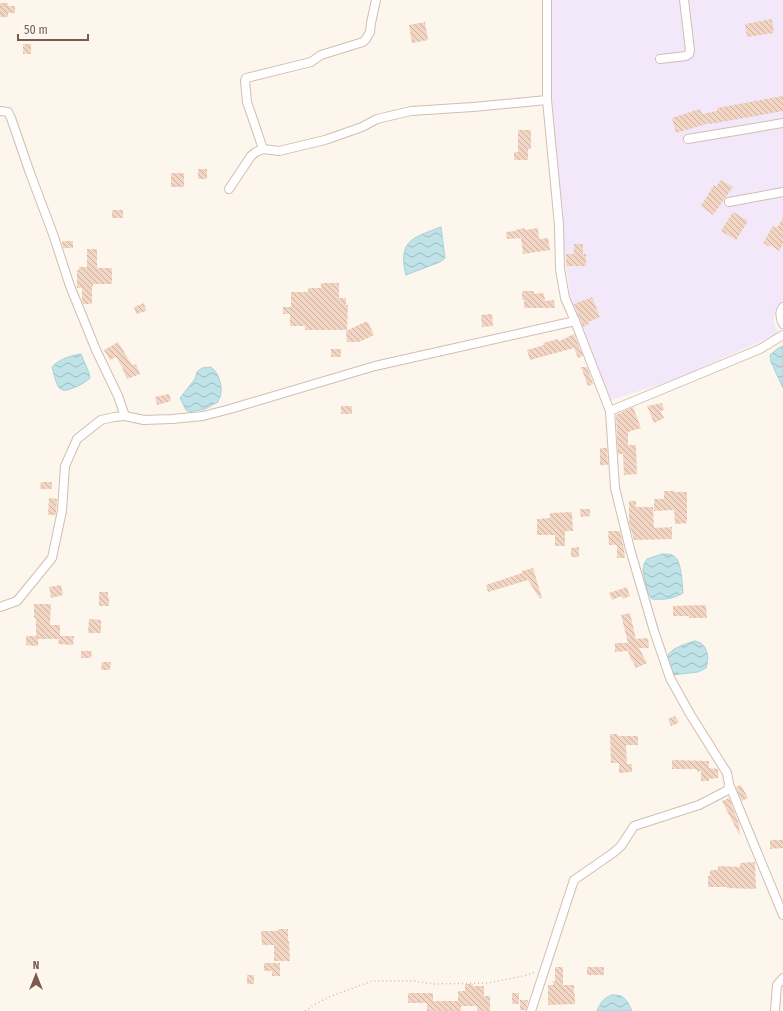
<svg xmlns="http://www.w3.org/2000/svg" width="783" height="1011" font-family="'Fira Sans Condensed',sans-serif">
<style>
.education{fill:#f3e8fa}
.water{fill:url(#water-waves);stroke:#a5d3da}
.building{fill:url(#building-back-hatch)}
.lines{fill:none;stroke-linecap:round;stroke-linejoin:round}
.minor-casing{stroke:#d1beb0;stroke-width:10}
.path{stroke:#d9b8a5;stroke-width:1.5;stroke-dasharray:1 3;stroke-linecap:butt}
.minor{stroke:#fff;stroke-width:8}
</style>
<defs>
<pattern id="water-waves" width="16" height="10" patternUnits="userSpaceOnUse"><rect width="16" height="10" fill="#bfe3e8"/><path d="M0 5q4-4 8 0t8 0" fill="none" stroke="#a0bbbe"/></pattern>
<pattern id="building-back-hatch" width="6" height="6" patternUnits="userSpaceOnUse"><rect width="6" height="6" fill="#f3d5c3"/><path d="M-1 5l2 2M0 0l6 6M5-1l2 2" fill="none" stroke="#cab0a1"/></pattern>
</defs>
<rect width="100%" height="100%" fill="#fdf6ec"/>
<polygon class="education" points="550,0 783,0 783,303 777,308 774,315 774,324 779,333 674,380 608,401 571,302 567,273 560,219 552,120"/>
<g class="water">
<path d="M441,227L445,258L440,262L406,275C403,263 401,248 412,240C418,235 431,231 438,228Z"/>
<polygon points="783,346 783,388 771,362 770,355 777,349"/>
<path d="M81,354L89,373L90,378C84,383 79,386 73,388C70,389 66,391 63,390C56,389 54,373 52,367C59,359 70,356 81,354Z"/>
<path d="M211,367C218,372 222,384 221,392C221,396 219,399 218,402L205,409L189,412L186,410L180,398L195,379L197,372L202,368Z"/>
<path d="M662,554C665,554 669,554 672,555C682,558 682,584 683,593C673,599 664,600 652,599L648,593L645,581L643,570L644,564L647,559Z"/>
<path d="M694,641C707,642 710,657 706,668L698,672L672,675L667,657C672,647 684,645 694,641Z"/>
<path d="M611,995C624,994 627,1000 632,1011H597C600,1003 603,999 611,995Z"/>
</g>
<g class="building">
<polygon points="0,3 8,3 8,6 15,6 15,13 8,13 8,17 0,17"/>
<polygon points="772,19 774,33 747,37 745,24"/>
<polygon points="425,22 428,40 412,43 409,25"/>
<rect x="23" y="44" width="8" height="10"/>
<polygon points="783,96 783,111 710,124 710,123 676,133 672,118 700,109 702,114 717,111 717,108"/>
<polygon points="518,130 531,130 531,149 528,149 528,160 514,160 514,152 518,152"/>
<rect x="198" y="169" width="9" height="10"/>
<rect x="171" y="173" width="13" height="14"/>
<polygon points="721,180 733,187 713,215 701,206 714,185 716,187"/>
<rect x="112" y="210" width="11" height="8"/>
<polygon points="733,212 748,221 736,240 721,231"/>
<polygon points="783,218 783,244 779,251 771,245 770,247 763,243 773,226 777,228"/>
<polygon points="525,228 525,230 538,228 539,239 548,238 550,250 523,254 521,238 507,239 506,232 516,231 515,230"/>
<polygon points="62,241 73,241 73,248 63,248"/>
<polygon points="574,244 583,244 583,254 586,254 586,266 566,266 566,254 574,254"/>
<polygon points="87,249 97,249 97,268 112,268 112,284 93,284 93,287 92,287 92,304 83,304 82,301 82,288 77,288 77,270 79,270 79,267 87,267"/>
<polygon points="321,283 339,283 339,298 346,298 346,305 348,305 347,330 305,330 305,326 290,326 290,314 283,314 283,307 291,307 291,292 308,292 308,288 321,288"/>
<polygon points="522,291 534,291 534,294 544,293 545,301 554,300 555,308 524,308 524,300 522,300"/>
<polygon points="592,297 600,317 588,322 589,324 583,327 574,304"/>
<polygon points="144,303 146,311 136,314 134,307"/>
<polygon points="492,314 493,326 482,327 481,315"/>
<polygon points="365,322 368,322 374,335 359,342 347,342 346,331"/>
<polygon points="574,334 583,356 578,358 574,348 530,360 527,350 544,345 543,343 558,339 559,341"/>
<polygon points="118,342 132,365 136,364 140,374 127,379 122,367 116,357 110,360 104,350"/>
<rect x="331" y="349" width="10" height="8"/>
<polygon points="581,367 587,367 593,384 588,386"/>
<polygon points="169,394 171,401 157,405 155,397"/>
<polygon points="662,403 664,410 660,411 664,418 654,423 647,406"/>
<rect x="341" y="406" width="11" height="8"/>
<polygon points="633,407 641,428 628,432 628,445 636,445 637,474 624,475 623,454 618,454 616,415"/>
<polygon points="600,448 607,448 608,465 600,465"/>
<polygon points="41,482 52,482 52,489 40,489"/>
<polygon points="664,491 674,491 674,492 687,492 687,523 675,524 674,510 654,511 654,499 664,499"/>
<polygon points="49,498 57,499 56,515 48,515"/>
<polygon points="629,501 636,501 636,507 653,507 654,528 672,527 672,539 634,540 629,523"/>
<polygon points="580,509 590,509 590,516 581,517"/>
<polygon points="572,512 573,531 565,531 565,546 555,546 555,535 537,535 537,519 550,518 550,513"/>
<polygon points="608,531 620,531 624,549 625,558 617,558 617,545 609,545"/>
<polygon points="579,547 579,557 571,557 571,548"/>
<polygon points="533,568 542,598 540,599 528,580 525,581 488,592 486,585 522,573 522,571"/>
<polygon points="61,585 63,595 51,598 49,587"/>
<polygon points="627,587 630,596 623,599 622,596 612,600 609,593"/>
<polygon points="99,592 108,592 108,598 109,598 109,606 99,606"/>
<polygon points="34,604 51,604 50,625 60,625 60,636 74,636 73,645 58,644 59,639 38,639 38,646 26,645 26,636 36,636 36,618 34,618"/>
<polygon points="706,605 707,618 689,618 689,616 673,616 673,606"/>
<polygon points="630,613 636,639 648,638 649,648 639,648 647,663 636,668 632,660 631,660 628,651 615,652 615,643 628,643 621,615"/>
<polygon points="89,619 101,620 101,633 88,633"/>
<polygon points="81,651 92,651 91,658 81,658"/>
<polygon points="102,662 111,662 110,670 101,670"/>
<polygon points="675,716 679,723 671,726 668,719"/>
<polygon points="610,734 618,734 618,736 638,736 638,745 626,745 627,764 632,764 632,772 619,773 619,763 611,763"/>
<polygon points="672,760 709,761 709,768 718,769 718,778 709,779 709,781 701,781 701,771 697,772 697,769 672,769"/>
<polygon points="741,785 748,798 742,801 736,787"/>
<polygon points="729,798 739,824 740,836 722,801"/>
<polygon points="770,840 783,840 783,848 770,849"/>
<polygon points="755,862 756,889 727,888 727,887 708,887 708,876 710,876 710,870 718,870 718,866 740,867 740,863"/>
<polygon points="278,929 288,929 288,941 289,941 290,961 274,961 274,945 262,945 261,931 278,931"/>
<polygon points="264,963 280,963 280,976 272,976 272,971 264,971"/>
<polygon points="555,967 563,967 563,985 574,985 574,994 575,994 575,1004 548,1005 548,985 553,985 553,981 555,981"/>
<rect x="587" y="967" width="17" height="8"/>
<rect x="247" y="975" width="7" height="9"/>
<polygon points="465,984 473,984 473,986 484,986 484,996 490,996 490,1011 477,1011 477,1006 461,1006 461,1011 427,1011 427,1003 408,1003 408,993 433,993 433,1001 458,1001 458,991 465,991"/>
<rect x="512" y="993" width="7" height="11"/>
<polygon points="520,1000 528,1000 526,1010 520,1010"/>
</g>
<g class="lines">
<defs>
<g id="minor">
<polyline points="660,59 686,56 689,54 690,50 684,0"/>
<polyline points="0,111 8,112 11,118 30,173 53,234 70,286 96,350 118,396 125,416"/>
<polyline points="688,139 783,123"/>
<polyline points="263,149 247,102 245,81 246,78 311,62 321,55 363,42 366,39 370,32 371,23 376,0"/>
<polyline points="229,189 251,156 256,152 263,149 279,151 325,140 362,127 377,119 411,111 473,107 547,100"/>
<polyline points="729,202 783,192"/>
<path d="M783,307C779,312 780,318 783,324"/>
<polyline points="610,411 760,349 783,335"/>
<polyline points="0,607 17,601 52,558 62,511 65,466 77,439 101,420 114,417 125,416 144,420 172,419 203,416 230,409 375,366 575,321 565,298 560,269 559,225 547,100 547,0"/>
<polyline points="729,784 783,915"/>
<polyline points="531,1011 574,880 613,853 621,846 634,826 699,805 728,790 729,784 727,773 690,714 670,678 654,631 630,549 615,488 610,411 575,321"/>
<polyline points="775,1011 777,985 783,978"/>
</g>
</defs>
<use href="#minor" class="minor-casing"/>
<polyline class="path" points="305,1011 312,1006 329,997 372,981 414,981 434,984 488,983 524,976 535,972"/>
<use href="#minor" class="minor"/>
</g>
<g transform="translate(36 975)" stroke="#fffaf3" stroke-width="3" paint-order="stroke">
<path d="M0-3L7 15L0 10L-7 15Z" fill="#7a5c4d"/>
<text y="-6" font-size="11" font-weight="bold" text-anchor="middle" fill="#7a5c4d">N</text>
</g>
<path d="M18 34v6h70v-6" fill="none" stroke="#7a5c4d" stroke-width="2"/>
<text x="24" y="34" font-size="12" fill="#7a5c4d" stroke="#fffaf3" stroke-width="3" paint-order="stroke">50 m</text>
</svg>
